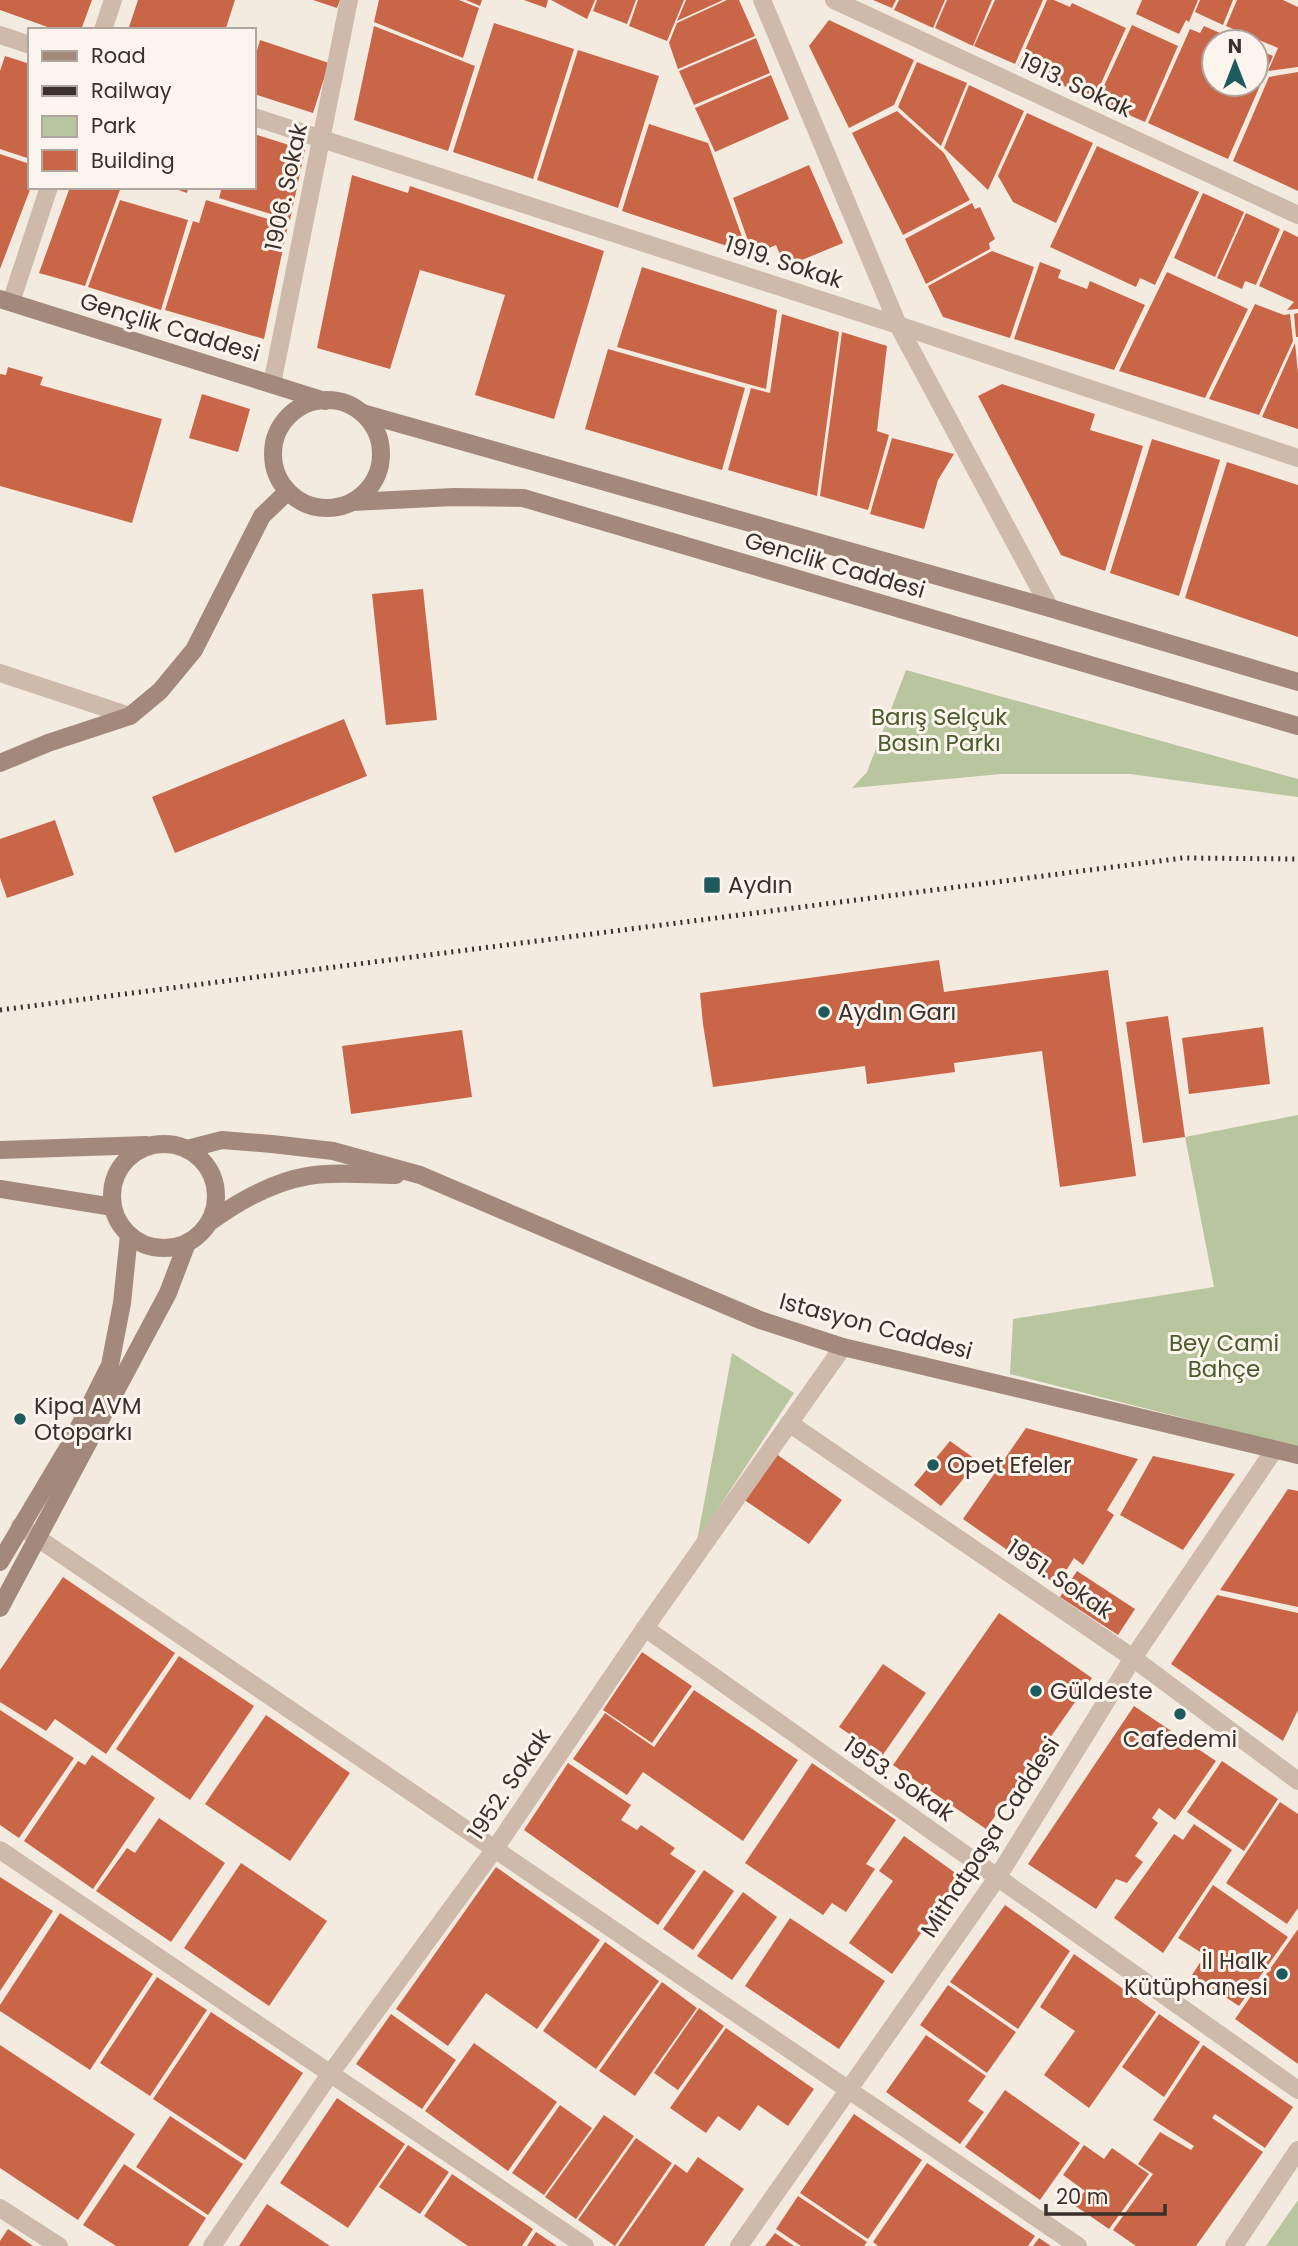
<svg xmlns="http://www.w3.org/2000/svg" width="1298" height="2246" font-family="Poppins,sans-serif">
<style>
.green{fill:#b8c59f}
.building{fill:#ca6648}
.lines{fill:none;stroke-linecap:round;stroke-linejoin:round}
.street{stroke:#cdbaab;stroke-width:18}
.secondary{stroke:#a2897c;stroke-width:18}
.rail{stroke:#3b302a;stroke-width:5;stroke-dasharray:2 5;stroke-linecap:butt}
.poi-dot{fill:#1e5b5f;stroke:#fbf5ed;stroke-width:2.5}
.labels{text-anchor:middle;stroke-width:6;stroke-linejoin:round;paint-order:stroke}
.street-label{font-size:23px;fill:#3b302a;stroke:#fbf5ed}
.park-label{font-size:23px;fill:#4a5b2d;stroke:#fbf5ed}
.poi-label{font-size:23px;fill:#3b302a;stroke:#fbf5ed;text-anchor:start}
</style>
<rect width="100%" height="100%" fill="#f4ebe0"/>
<g class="green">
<polygon points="906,670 1298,779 1298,797 1130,774 1001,774 852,788 867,772"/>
<polygon points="1298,1115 1298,1447 1010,1374 1013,1319 1214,1287 1185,1137"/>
<polygon points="732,1353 794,1393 697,1541"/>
<polygon points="1298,2200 1298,2246 1266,2246"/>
</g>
<g class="building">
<polygon points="0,0 92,0 81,30 56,30 0,10"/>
<polygon points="138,0 235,0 226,28 230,30 128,30"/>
<polygon points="313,0 340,0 337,8"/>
<polygon points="379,0 459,0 479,8 463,58 374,22"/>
<polygon points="466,0 482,0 480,6"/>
<polygon points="524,0 548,0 546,8"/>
<polygon points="551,0 595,0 587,19"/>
<polygon points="597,0 636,0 627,24 593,11"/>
<polygon points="638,0 684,0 667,41 629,26"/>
<polygon points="686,0 723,0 677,21"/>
<polygon points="727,0 739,0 755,36 678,69 669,43 677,23"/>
<polygon points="873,0 896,0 892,8"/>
<polygon points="899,0 945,0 933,28 894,10"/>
<polygon points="947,0 992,0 973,46 935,28"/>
<polygon points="995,0 1043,0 1015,64 974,46"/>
<polygon points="1047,0 1054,0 1070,7 1072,3 1126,28 1094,99 1018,66"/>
<polygon points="1142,0 1198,0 1189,22 1186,20 1179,34 1136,14"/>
<polygon points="1200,0 1233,0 1223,25 1195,12"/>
<polygon points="1237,0 1283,0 1298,7 1298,67 1268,71 1278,48 1226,26"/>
<polygon points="829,20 914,60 894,105 849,128 809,46"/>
<polygon points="494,23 574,49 533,179 453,152"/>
<polygon points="1132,25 1178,46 1145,122 1097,101"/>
<polygon points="374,26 475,66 448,151 354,120"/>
<polygon points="1204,26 1241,42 1214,42 1214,84 1256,84 1256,49 1273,56 1228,159 1148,123 1190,29 1200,33"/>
<polygon points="756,38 770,73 694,105 679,71"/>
<polygon points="260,40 329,63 313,113 254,94 254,53 256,54"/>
<polygon points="578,50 659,76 618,208 537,180"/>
<polygon points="5,56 30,64 30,159 0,149 0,71"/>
<polygon points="917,62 967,83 941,146 898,107"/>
<polygon points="1298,72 1298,191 1233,161 1269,77"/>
<polygon points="771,75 789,119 715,152 695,108"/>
<polygon points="969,85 1024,111 988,190 944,148"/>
<polygon points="897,111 944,153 970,200 903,235 852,133"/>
<polygon points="1027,113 1093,143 1056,223 1013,202 998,176"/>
<polygon points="649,124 708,143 748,253 622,211"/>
<polygon points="254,134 305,150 290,220 219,198 222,187 254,187"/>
<polygon points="1097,146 1199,192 1155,285 1140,278 1136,287 1050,247"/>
<polygon points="0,154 30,164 31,187 0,269"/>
<polygon points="809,165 843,243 785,267 776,245 753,255 733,198"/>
<polygon points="352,175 408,193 410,186 604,251 554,419 475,395 505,295 420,270 390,369 317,348"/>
<polygon points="70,187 121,187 85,286 39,273"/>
<polygon points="170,187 189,187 187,193"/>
<polygon points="1203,193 1244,212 1215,277 1174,258"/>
<polygon points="120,200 188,220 161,310 88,287"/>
<polygon points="206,200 288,225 264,339 165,310 193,221 199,223"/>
<polygon points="972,203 975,209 980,207 995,239 989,243 990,249 926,284 905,239"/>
<polygon points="1246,213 1280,229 1256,285 1245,281 1242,289 1217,278"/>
<polygon points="1284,230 1298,237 1298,309 1287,310 1294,302 1259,286"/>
<polygon points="992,251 1034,267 1010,338 943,317 928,286"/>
<polygon points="1040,262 1061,270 1058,278 1087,289 1090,281 1145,305 1114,370 1014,339"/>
<polygon points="642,267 777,310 766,389 617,347"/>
<polygon points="1167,272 1248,309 1205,398 1119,371"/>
<polygon points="1255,304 1284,315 1290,314 1293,341 1259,415 1209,399"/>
<polygon points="1298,313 1298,337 1296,337 1294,314"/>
<polygon points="782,314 839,332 817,496 728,470 751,388 770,393"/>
<polygon points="842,332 887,346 877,431 889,435 868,510 820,496"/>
<polygon points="1295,343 1298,373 1298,429 1262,417"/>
<polygon points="608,349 745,388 722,470 585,429"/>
<polygon points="8,367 43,377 40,385 162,419 132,523 0,486 0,374 6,375"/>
<polygon points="1002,384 1095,414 1090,430 1143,446 1105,571 1061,555 978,396"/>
<polygon points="202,394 250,409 238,452 189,438"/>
<polygon points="892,438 954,454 938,480 924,529 870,514"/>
<polygon points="1152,439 1220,460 1179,596 1110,573"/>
<polygon points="1227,462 1298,485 1298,637 1185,598"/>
<polygon points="423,589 437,720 386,725 372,594"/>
<polygon points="344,719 367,776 175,853 152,797"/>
<polygon points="55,820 74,875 7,898 0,878 0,839"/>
<polygon points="939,960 944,992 1108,970 1136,1176 1060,1187 1042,1051 954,1063 955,1072 867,1084 865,1066 713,1087 703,1024 700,993"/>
<polygon points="1168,1016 1185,1137 1143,1143 1126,1022"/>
<polygon points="1263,1027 1270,1084 1189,1094 1182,1038"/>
<polygon points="462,1030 472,1097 351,1114 342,1046"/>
<polygon points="1026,1428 1138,1459 1107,1510 1114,1515 1083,1565 1074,1558 1057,1585 963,1519"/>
<polygon points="950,1441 978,1461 941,1506 914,1485"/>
<polygon points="772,1451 842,1500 809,1544 740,1497"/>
<polygon points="1153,1456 1235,1474 1183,1550 1120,1515"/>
<polygon points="1288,1489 1298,1491 1298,1607 1220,1590"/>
<polygon points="1077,1571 1135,1609 1118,1635 1060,1597"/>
<polygon points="63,1577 175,1653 106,1754 55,1719 46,1731 0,1702 0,1670"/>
<polygon points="1217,1595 1298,1613 1298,1710 1283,1741 1171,1664"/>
<polygon points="999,1613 1092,1678 986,1829 893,1765"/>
<polygon points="642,1652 692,1686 652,1743 603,1710"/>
<polygon points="179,1656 254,1706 190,1800 116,1749"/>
<polygon points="883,1664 926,1693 882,1756 839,1727"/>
<polygon points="694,1690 798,1760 743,1841 643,1772 627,1795 573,1759 605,1713 654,1747"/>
<polygon points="1134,1706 1216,1761 1175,1820 1159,1808 1152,1818 1158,1823 1135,1856 1143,1862 1127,1883 1116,1879 1096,1909 1028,1864"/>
<polygon points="0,1710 74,1758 19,1838 0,1825"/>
<polygon points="266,1715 350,1773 290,1861 205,1804"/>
<polygon points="92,1755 155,1798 93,1889 24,1841 78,1761 85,1765"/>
<polygon points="1222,1761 1278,1799 1244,1851 1187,1812"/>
<polygon points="568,1763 631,1805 621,1820 637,1830 641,1825 675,1848 670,1854 696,1871 658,1925 524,1830"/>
<polygon points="812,1763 896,1820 866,1864 875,1869 846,1912 832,1903 823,1915 745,1863"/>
<polygon points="1280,1802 1298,1814 1298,1908 1287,1924 1226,1883"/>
<polygon points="159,1818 225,1863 171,1942 96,1891 127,1848 135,1853"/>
<polygon points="1194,1824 1232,1850 1163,1953 1114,1918 1174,1834 1183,1840"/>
<polygon points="904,1836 961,1877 892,1974 849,1943 893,1881 879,1871"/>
<polygon points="241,1863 327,1921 269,2006 184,1948"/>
<polygon points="496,1867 600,1940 537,2029 486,1993 448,2046 396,2009"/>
<polygon points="704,1870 734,1891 693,1950 663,1929"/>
<polygon points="0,1877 53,1911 0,1991"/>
<polygon points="1213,1885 1288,1937 1239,2006 1192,1975 1205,1955 1178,1938"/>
<polygon points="743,1892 777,1917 732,1980 697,1956"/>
<polygon points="1005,1905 1070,1951 1018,2029 950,1982"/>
<polygon points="60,1913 153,1974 90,2070 0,2011 0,2005"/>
<polygon points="790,1918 885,1981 839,2049 745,1986"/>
<polygon points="1298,1929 1298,2064 1235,2019"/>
<polygon points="605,1942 659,1981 596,2069 543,2031"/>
<polygon points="1074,1954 1156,2012 1089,2108 1044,2075 1075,2031 1040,2007"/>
<polygon points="157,1977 207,2010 150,2096 100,2063"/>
<polygon points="662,1982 697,2008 635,2096 599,2071"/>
<polygon points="948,1985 1016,2032 987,2073 920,2025"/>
<polygon points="699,2008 724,2026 678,2090 654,2073"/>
<polygon points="211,2012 303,2073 245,2160 153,2099"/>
<polygon points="391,2014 456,2060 422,2109 356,2064"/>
<polygon points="1159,2014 1200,2042 1164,2097 1122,2067"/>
<polygon points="726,2028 814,2089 788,2126 758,2105 740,2131 718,2116 706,2133 670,2108"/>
<polygon points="926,2035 986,2076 968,2101 984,2112 960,2144 886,2092"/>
<polygon points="474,2043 557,2102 508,2171 425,2111"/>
<polygon points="0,2045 135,2134 78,2220 0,2168"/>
<polygon points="1203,2045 1293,2107 1265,2148 1215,2114 1212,2118 1263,2152 1196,2246 1136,2246 1113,2230 1153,2174 1138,2164 1160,2132 1191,2150 1194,2146 1153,2120"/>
<polygon points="1005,2090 1080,2143 1040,2200 965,2147"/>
<polygon points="337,2098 405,2144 348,2228 280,2183"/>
<polygon points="560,2105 592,2128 544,2195 512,2173"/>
<polygon points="854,2114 922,2160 868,2239 800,2193"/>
<polygon points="604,2115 634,2136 576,2219 545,2197"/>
<polygon points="170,2116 243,2164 208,2215 136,2167"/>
<polygon points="636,2138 672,2163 615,2246 578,2220"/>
<polygon points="408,2145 449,2172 420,2214 379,2187"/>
<polygon points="1084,2145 1104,2159 1112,2148 1149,2174 1109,2229 1074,2205 1085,2191 1063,2175"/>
<polygon points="698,2157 744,2189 704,2246 618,2246 675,2164 687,2173"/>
<polygon points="927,2163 1035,2236 1028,2246 878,2246 873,2242"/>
<polygon points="124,2164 206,2218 188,2246 116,2246 83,2225"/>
<polygon points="452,2174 533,2229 522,2246 468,2246 424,2216"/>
<polygon points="798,2196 867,2242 864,2246 801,2246 776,2229"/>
<polygon points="267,2204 330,2246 239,2246"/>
<polygon points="8,2229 33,2246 0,2246 0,2241"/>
<polygon points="536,2232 557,2246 527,2246"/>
<polygon points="775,2233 794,2246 765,2246"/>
<polygon points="1039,2238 1051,2246 1033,2246"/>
</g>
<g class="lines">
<g class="street">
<polyline points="762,0 898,325 1050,608"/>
<polyline points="834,0 1298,215"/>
<polyline points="103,30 113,0"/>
<polyline points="0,35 30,45"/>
<polyline points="254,117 898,325 1298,458"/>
<polyline points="11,302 49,187"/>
<polyline points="272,384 349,0"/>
<polyline points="0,673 130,716"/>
<polyline points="789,1423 1133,1658 1298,1781"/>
<polyline points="20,1526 1078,2246"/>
<polyline points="645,1628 1298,2090"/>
<polyline points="0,1850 585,2246"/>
<polyline points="0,2208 59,2246"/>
<polyline points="212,2246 330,2074 494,1850 645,1628 843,1347"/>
<polyline points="739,2246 997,1878 1133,1658 1275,1449"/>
<polyline points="1234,2246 1298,2150"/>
</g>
<g class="secondary">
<polyline points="0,299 325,401"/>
<circle cx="327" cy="454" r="54"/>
<polyline points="362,413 1050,608 1298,682"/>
<polyline points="352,502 454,497 523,498 1298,726"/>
<polyline points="0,763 48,743 130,716 160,691 194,650 262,516 287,492"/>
<circle cx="164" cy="1196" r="52"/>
<polyline points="187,1149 222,1140 272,1144 333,1151 420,1175 760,1320 843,1347 1298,1455"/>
<polyline points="0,1150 146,1145"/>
<polyline points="0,1189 113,1207"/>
<path d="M210,1222C239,1201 272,1182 308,1176C336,1171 368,1175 396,1175"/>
<polyline points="0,1562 72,1441 110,1365 122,1303 129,1235"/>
<polyline points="0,1608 168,1293 187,1243"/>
</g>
<polyline class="rail" points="0,1010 1183,858 1298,859"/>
</g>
<g class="poi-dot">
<rect x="703" y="876" width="18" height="18" rx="3.5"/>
<circle cx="824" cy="1012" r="7"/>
<circle cx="20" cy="1419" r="7"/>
<circle cx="933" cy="1465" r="7"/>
<circle cx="1036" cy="1691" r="7"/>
<circle cx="1180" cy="1714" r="7"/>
<circle cx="1282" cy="1974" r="7"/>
</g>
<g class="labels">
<g class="street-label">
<text transform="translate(1076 85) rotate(25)" y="8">1913. Sokak</text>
<text transform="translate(286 187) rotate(-78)" y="8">1906. Sokak</text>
<text transform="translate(784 262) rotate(18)" y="8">1919. Sokak</text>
<text transform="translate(170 327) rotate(17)" y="8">Gençlik Caddesi</text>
<text transform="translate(835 565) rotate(16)" y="8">Genclik Caddesi</text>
<text transform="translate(876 1326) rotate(15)" y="8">Istasyon Caddesi</text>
<text transform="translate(1060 1579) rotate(34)" y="8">1951. Sokak</text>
<text transform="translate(899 1779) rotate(35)" y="8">1953. Sokak</text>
<text transform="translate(509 1784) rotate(-56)" y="8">1952. Sokak</text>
<text transform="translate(990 1837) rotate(-57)" y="8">Mithatpaşa Caddesi</text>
</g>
<g class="park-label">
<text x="939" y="725">Barış Selçuk<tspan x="939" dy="26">Basın Parkı</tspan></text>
<text x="1224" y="1351">Bey Cami<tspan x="1224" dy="26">Bahçe</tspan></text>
</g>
<g class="poi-label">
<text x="728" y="893">Aydın</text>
<text x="838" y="1020">Aydın Garı</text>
<text x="34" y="1414">Kipa AVM<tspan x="34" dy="26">Otoparkı</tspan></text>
<text x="947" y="1473">Opet Efeler</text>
<text x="1050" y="1699">Güldeste</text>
<text x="1180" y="1747" text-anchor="middle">Cafedemi</text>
<text x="1268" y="1969" text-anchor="end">İl Halk<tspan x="1268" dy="26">Kütüphanesi</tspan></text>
</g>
</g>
<rect x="28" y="28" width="228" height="161" fill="#fbf5ed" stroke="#aea69f" stroke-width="2"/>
<rect x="42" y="51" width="35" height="10" fill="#a2897c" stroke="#aea69f" stroke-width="2"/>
<text x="91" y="63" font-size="21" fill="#3b302a">Road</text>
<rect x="42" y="86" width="35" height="10" fill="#3b302a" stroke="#aea69f" stroke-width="2"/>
<text x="91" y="98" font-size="21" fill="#3b302a">Railway</text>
<rect x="42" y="116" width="35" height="21" fill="#b8c59f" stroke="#aea69f" stroke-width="2"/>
<text x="91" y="133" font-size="21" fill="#3b302a">Park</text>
<rect x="42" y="150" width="35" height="21" fill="#ca6648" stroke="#aea69f" stroke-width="2"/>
<text x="91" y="168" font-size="21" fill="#3b302a">Building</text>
<g transform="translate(1235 63)"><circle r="33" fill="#fbf5ed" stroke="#aea69f" stroke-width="2"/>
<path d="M0-5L12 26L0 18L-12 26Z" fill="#1e5b5f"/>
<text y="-10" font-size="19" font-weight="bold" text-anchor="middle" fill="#3b302a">N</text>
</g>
<path d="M1046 2204v10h119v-10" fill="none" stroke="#3b302a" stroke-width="3.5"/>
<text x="1056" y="2204" font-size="21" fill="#3b302a" stroke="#fbf5ed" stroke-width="5" paint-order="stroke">20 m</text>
</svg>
